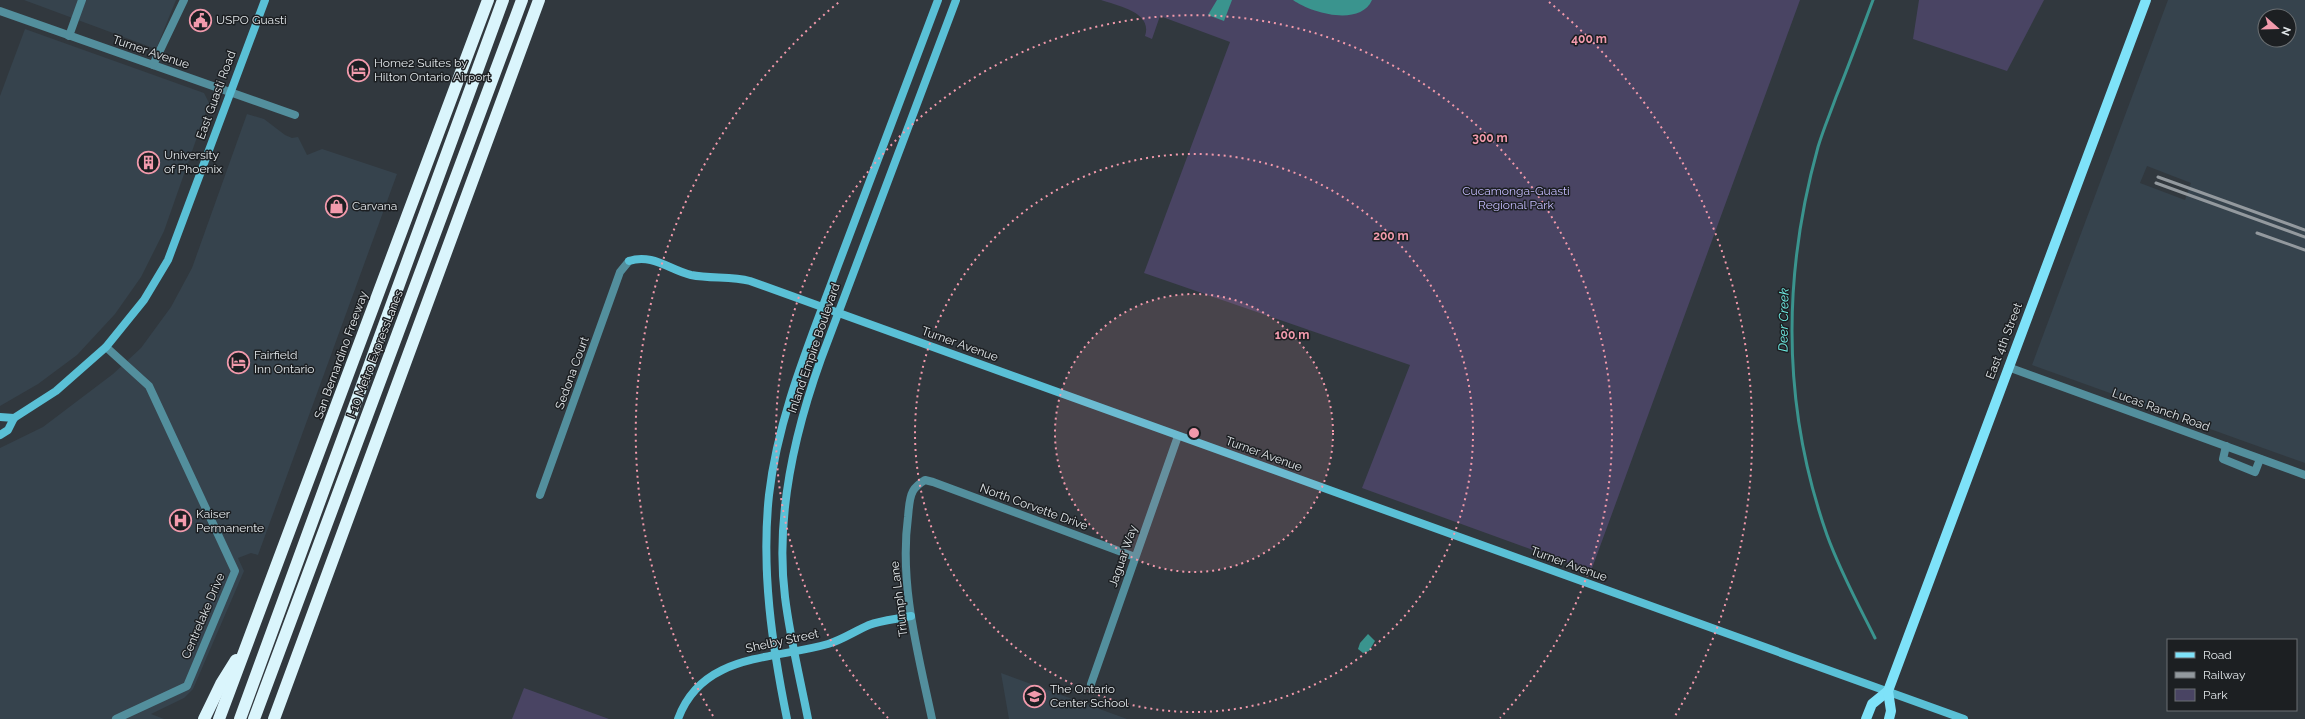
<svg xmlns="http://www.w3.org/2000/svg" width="2305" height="719" font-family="Raleway,sans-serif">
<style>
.built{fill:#36434d;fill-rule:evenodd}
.green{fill:#494463}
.water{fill:#3a948e}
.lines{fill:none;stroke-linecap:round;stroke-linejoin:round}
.stream{stroke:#3a948e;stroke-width:3}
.street{stroke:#538f9d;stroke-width:8}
.secondary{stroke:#5ac0d6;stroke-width:8}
.primary{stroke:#7ee2f9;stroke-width:10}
.highway{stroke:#daf5fc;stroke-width:12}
.rail{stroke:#93999e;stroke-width:3}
.ring{fill:none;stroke:#f29aac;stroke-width:2;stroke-dasharray:2 4}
.labels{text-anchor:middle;stroke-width:3;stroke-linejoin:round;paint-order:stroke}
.poi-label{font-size:12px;fill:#e2e7ea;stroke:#1c1f22;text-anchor:start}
.street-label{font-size:12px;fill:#e2e7ea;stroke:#1c1f22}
.park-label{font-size:12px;fill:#c5bcfe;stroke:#1c1f22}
.water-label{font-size:13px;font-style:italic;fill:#71f3e9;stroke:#1c1f22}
.centre{fill:#f29aac;stroke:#1c1f22;stroke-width:2}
.ring-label{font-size:12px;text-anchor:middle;font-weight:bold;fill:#f29aac;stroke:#1c1f22;stroke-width:3;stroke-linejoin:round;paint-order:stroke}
</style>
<rect width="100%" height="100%" fill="#31383e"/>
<g class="built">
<polygon points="24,0 176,0 156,49"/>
<path d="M2168,0H2305V463L2032,365ZM2265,16H2289V40H2265ZM2147,166L2191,183L2185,200L2140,183Z"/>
<polygon points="25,29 204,93 209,103 164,231 141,277 115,314 77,355 38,384 0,406 0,96"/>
<polygon points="247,114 264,119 285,135 292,138 298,137 307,155 322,149 397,174 258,555 251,553 238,558 244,571 193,689 184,698 151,714 164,719 0,719 0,448 43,427 113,374 141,348 171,307 192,268"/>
<polygon points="1001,673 1127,719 1009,719"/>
</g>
<g class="green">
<path d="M1101,0H1800L1591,571L1362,488L1410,365L1144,273L1230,42L1160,16L1152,39L1145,36C1153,12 1118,6 1101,0Z"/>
<polygon points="1919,0 2044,0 2007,71 1913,39"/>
<polygon points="524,688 609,719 512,719"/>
</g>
<g class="water">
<polygon points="1217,0 1232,0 1224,21 1208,15"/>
<path d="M1293,0H1372C1360,27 1311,13 1293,0Z"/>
<polygon points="1368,634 1375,641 1369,651 1363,653 1358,649 1360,643"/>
</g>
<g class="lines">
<path class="stream" d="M1873,0C1861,32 1849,65 1836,97C1830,114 1823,130 1818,147C1782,277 1782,407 1827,535C1840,571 1858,604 1875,638"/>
<g class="street">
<polyline points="0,11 295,115"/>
<polyline points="69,36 82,0"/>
<polyline points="153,65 184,0"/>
<polyline points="106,347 149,386 235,571 187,686 116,719"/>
<polyline points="2008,367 2305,475"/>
<polyline points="2226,446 2223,459 2255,472 2260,459"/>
<polyline points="540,495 620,272 629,261"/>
<polyline points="1091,684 1178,436"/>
<path d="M932,719C918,653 899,584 908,517C909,508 909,498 913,491C916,486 920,483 925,480L933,482L1135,557"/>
</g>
<g class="secondary">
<path d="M629,261C652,253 670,270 691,275C711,279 731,276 750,281L1964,719"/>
<polyline points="0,417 14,418"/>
<polyline points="0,435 8,430 14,418 56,391 106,347 144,300 168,260 265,0"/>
<path d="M678,719C702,653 772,660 828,644C842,640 855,631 869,625C882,620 898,619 911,616"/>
<path d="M787,719C772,645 761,570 769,495C778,416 810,342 837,268C871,179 904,89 938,0"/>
<path d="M808,719C800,678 790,638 785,597C775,516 794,434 821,359L956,0"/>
</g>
<g class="primary">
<polyline points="1866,719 1872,704 1888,691"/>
<polyline points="1889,719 1891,711 1888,691 2146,0"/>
</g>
<g class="highway">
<polyline points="204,719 221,684 236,660"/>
<polyline points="219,719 488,0"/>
<polyline points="240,719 503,0"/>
<polyline points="254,719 522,0"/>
<polyline points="274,719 539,0"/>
</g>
<g class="rail">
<polyline points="2158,177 2305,230"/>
<polyline points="2156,183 2305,237"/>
<polyline points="2257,233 2305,250"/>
</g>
</g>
<circle cx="1194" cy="433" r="139" fill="#f29aac" fill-opacity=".12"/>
<g class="ring">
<circle cx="1194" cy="433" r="139"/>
<circle cx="1194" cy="433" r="279"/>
<path d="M888 718A418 418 0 1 1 1500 718"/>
<path d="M713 716A558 558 0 0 1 839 2M1549 2A558 558 0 0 1 1675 716"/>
</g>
<defs>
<symbol id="civic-ring" viewBox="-11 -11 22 22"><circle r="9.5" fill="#1c1f22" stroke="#f29aac" stroke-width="1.5"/><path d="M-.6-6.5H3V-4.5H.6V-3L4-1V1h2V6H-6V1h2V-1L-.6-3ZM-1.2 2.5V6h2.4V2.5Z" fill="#f29aac"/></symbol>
<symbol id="hotel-ring" viewBox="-11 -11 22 22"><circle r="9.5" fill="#1c1f22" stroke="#f29aac" stroke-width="1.5"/><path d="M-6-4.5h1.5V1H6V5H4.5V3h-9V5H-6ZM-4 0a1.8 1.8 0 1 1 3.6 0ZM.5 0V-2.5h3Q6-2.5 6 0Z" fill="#f29aac"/></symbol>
<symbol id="building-ring" viewBox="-11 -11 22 22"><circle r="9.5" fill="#1c1f22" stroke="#f29aac" stroke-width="1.5"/><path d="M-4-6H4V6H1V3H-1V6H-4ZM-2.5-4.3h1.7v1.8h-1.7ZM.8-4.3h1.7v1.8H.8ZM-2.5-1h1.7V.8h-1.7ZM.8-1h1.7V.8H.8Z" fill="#f29aac"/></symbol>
<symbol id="shop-ring" viewBox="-11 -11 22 22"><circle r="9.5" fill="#1c1f22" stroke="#f29aac" stroke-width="1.5"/><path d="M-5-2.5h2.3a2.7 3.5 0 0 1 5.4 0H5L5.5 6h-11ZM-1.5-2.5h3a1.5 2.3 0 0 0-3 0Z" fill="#f29aac"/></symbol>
<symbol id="hospital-ring" viewBox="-11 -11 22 22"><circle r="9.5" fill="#1c1f22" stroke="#f29aac" stroke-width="1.5"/><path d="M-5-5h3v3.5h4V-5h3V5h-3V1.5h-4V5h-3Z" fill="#f29aac"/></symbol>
<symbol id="school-ring" viewBox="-11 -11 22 22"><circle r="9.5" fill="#1c1f22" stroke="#f29aac" stroke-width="1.5"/><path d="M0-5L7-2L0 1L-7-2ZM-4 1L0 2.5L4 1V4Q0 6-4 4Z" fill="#f29aac"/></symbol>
</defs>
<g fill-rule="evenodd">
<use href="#civic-ring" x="188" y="8" width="25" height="25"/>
<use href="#hotel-ring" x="346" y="58" width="25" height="25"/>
<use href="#building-ring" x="136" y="150" width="25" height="25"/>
<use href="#shop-ring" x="324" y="194" width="25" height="25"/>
<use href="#hotel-ring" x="226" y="350" width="25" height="25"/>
<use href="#hospital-ring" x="168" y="508" width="25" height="25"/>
<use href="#school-ring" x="1022" y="684" width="25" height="25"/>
</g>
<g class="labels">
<g class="poi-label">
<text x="216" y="24">USPO Guasti</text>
<text x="374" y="67">Home2 Suites by<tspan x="374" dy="14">Hilton Ontario Airport</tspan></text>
<text x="164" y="159">University<tspan x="164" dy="14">of Phoenix</tspan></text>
<text x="352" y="210">Carvana</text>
<text x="254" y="359">Fairfield<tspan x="254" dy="14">Inn Ontario</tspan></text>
<text x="196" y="518">Kaiser<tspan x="196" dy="14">Permanente</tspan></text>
<text x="1050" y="693">The Ontario<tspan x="1050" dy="14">Center School</tspan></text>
</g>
<g class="street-label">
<text transform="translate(151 52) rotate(19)" y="4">Turner Avenue</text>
<text transform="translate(216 95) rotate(-70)" y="4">East Guasti Road</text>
<text transform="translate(2004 341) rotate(-69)" y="4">East 4th Street</text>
<text transform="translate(960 344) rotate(20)" y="4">Turner Avenue</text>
<text transform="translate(814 348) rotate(-71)" y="4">Inland Empire Boulevard</text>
<text transform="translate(375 354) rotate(-69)" y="4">I-10 Metro ExpressLanes</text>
<text transform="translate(341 355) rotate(-70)" y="4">San Bernardino Freeway</text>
<text transform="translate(572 373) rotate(-70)" y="4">Sedona Court</text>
<text transform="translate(2161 410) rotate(20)" y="4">Lucas Ranch Road</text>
<text transform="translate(1264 454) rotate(20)" y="4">Turner Avenue</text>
<text transform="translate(1034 507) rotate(20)" y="4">North Corvette Drive</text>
<text transform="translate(1123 556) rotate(-71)" y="4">Jaguar Way</text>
<text transform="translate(1569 564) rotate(20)" y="4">Turner Avenue</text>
<text transform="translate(899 599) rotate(-97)" y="4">Triumph Lane</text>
<text transform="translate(203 616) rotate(-67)" y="4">Centrelake Drive</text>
<text transform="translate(782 641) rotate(-12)" y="4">Shelby Street</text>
</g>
<g class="park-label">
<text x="1516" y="195">Cucamonga-Guasti<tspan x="1516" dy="14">Regional Park</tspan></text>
</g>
<g class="water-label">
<text transform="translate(1783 320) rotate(-89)" y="5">Deer Creek</text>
</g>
</g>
<circle cx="1194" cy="433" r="6" class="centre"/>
<g class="ring-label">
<text x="1589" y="43">400 m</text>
<text x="1490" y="142">300 m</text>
<text x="1391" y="240">200 m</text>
<text x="1292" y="339">100 m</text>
</g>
<rect x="2167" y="639" width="130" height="72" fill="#1c1f22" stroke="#6b6f72"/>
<rect x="2175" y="652" width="20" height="6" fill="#7ee2f9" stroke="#6b6f72"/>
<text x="2203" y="659" font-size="12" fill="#e2e7ea">Road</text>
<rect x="2175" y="672" width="20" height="6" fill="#93999e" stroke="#6b6f72"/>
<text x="2203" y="679" font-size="12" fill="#e2e7ea">Railway</text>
<rect x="2175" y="689" width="20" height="12" fill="#494463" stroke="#6b6f72"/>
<text x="2203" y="699" font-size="12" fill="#e2e7ea">Park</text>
<g transform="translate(2277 28) rotate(110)"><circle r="19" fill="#1c1f22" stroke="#6b6f72"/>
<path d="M0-3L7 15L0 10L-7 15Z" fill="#f29aac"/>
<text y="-6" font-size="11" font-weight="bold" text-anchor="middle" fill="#e2e7ea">N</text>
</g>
</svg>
